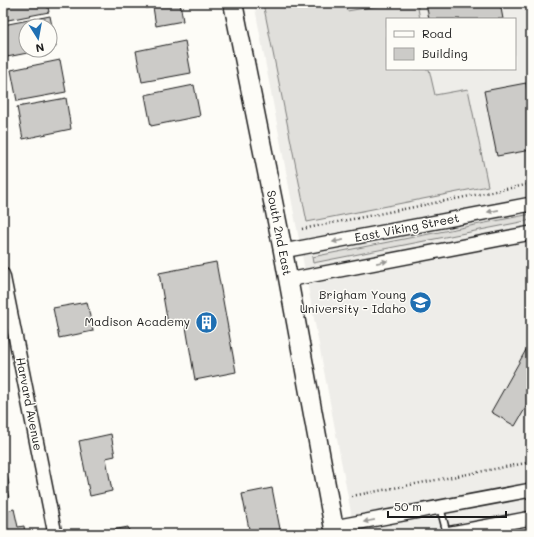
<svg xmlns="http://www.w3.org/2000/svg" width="534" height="537" font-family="Mali,sans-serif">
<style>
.built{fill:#eeede9;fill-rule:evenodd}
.grass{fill:#e0dfdb;stroke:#7e7e7c}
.building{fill:#cccbc8;stroke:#1c1c1c}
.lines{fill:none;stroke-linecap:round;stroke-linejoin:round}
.lane-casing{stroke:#1c1c1c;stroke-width:9}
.street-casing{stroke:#1c1c1c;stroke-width:16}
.secondary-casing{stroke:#1c1c1c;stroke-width:21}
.path{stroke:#1c1c1c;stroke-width:2.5;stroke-dasharray:1 3;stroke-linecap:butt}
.lane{stroke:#fdfcf7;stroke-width:6}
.street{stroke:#fdfcf7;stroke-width:13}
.secondary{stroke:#fdfcf7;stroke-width:18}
.oneway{fill:#989794}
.labels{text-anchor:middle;stroke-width:3;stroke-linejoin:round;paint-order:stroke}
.street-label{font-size:12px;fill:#1c1c1c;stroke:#fdfcf7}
.poi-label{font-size:12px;fill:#1c1c1c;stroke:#fdfcf7;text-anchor:end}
</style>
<rect width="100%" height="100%" fill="#fdfcf7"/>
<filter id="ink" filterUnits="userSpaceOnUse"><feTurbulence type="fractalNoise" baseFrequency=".025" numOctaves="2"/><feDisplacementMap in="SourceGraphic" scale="8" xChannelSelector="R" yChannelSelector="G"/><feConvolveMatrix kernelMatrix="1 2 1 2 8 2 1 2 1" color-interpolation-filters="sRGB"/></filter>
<g filter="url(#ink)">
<path class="built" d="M254,3H531V534H355ZM387,19H515V69H387Z"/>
<g class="grass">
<polygon points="263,3 345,3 347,11 395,3 417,3 420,19 387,19 387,69 429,69 435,95 468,89 488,186 307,222"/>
<polygon points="531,214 531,220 313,263 312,257"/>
</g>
<g class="building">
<polygon points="3,3 47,3 49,12 3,21"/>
<polygon points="145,3 180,3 183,21 156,26 153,7 146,8"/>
<polygon points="426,3 500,3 503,19 429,19"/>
<polygon points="50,16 56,47 50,49 50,26 26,26 26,50 43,50 7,57 3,36 3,25"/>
<polygon points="185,41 191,73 142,82 136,51"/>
<polygon points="60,60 66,92 17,101 11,70"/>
<polygon points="526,83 531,107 531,150 497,156 484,91"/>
<polygon points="194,85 200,116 151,126 145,95"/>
<polygon points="66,98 71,129 23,139 17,107"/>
<polygon points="216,262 236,372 195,380 185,321 168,324 159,273"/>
<polygon points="87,302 93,331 59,338 53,308"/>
<polygon points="531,341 531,403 529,402 515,426 491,412"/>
<polygon points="111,434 115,456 106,458 112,491 90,496 79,441"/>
<polygon points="3,465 5,465 9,484 6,485 9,498 3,500"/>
<polygon points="272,488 281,534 250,534 242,494"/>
<polygon points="14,509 18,527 24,526 25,534 3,534 3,512"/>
<polygon points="128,527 130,534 109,534 108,531"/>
</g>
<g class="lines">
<defs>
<polyline id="lane" points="440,507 447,534"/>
<g id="street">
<polyline points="283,251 531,204"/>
<polyline points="3,275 55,534"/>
<polyline points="288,280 531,233"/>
<polyline points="334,527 531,490"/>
<polyline points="446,534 531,518"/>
</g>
<polyline id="secondary" points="233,3 283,251 335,534"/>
</defs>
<use href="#lane" class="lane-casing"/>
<use href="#street" class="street-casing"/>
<use href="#secondary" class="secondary-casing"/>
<g class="path">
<polyline points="302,229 531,184"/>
<polyline points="352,496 531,462"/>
</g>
<use href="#lane" class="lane"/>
<use href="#street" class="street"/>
<use href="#secondary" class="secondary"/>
</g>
<defs><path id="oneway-solid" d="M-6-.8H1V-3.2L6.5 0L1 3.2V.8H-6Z"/></defs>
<g class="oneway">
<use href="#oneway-solid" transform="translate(493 211) rotate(169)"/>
<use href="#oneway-solid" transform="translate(338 241) rotate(169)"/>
<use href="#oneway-solid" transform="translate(382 262) rotate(-11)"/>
<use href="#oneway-solid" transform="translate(369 521) rotate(169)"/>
</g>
</g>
<defs>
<symbol id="university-disc" viewBox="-11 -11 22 22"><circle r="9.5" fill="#1f6fb2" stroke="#fdfcf7"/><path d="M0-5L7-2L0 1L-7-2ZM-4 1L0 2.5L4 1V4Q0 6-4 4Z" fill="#fff"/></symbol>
<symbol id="building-disc" viewBox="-11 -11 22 22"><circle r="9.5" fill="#1f6fb2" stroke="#fdfcf7"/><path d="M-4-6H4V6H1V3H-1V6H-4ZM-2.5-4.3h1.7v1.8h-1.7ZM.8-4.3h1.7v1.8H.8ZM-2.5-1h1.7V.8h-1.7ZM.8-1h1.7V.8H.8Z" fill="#fff"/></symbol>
</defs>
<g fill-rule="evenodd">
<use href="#university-disc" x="408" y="290" width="25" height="25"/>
<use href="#building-disc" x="194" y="310" width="25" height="25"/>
</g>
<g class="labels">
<g class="street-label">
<text transform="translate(407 228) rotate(-11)" y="4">East Viking Street</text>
<text transform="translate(279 233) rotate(79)" y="4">South 2nd East</text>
<text transform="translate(29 404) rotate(79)" y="4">Harvard Avenue</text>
</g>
<g class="poi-label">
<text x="406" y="299">Brigham Young<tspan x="406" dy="14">University - Idaho</tspan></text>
<text x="190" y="326">Madison Academy</text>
</g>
</g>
<rect width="534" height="537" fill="none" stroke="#fdfcf7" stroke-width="16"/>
<rect x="8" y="8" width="518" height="521" fill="none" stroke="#1c1c1c" stroke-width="1.5" filter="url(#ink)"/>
<rect x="386" y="18" width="130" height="52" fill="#fdfcf7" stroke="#a3a29f"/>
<rect x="394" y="31" width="20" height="6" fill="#fdfcf7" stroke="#a3a29f"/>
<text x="422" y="38" font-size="12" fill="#1c1c1c">Road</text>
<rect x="394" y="48" width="20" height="12" fill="#cccbc8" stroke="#a3a29f"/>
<text x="422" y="58" font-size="12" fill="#1c1c1c">Building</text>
<g transform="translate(38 38) rotate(169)"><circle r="19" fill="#fdfcf7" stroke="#a3a29f"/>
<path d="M0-3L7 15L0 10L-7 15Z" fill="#1f6fb2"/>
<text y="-6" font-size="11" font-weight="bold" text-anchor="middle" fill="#1c1c1c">N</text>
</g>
<path d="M388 511v6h118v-6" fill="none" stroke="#1c1c1c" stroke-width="2"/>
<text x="394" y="511" font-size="12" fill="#1c1c1c" stroke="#fdfcf7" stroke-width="3" paint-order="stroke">50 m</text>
</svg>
